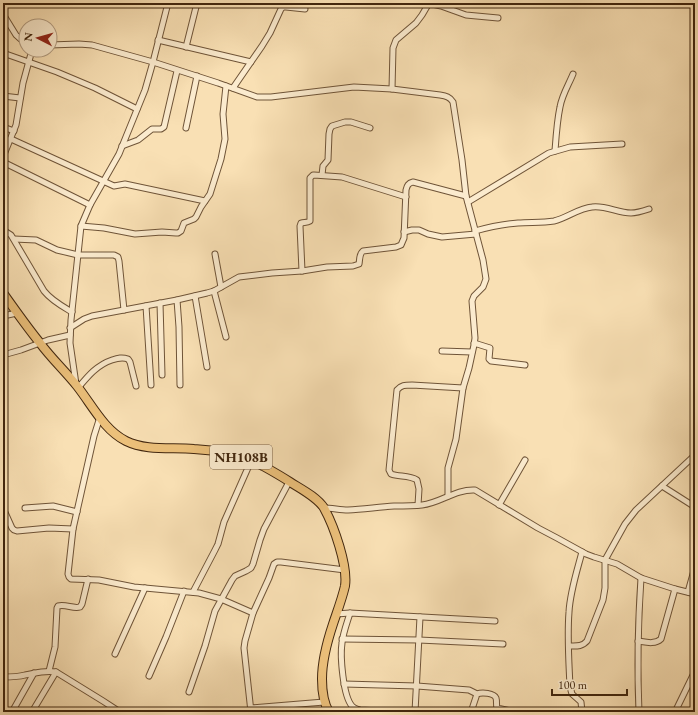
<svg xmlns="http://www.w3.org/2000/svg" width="698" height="715" font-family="'EB Garamond',serif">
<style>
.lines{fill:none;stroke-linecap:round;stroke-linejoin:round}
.minor-casing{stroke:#6f5438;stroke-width:7}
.highway-casing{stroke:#41260e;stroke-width:10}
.minor{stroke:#fbebce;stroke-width:5}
.highway{stroke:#ecc07a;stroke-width:8}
.labels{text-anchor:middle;stroke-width:4;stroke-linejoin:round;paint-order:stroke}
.shield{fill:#fbebce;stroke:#796148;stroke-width:1}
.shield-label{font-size:14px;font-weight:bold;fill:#41260e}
</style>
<rect width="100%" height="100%" fill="#f9e0b4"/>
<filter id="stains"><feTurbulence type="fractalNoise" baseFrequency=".005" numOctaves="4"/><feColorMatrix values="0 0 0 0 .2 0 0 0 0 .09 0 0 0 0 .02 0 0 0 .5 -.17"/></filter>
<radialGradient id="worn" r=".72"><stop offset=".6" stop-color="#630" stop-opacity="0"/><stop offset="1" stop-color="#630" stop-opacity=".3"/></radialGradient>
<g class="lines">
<defs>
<g id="minor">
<polyline points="428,3 441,6 466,15 498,18"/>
<polyline points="3,14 16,35 26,44"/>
<polyline points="158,40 251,62"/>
<path d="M50,45L79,44L92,45L153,62L218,83L257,97H271L354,87L392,89L440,95C446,96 450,97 453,102L462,160L466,196L483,260L486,279L483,287L474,296L472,301L475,338L474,345L469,368L463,388L456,439L448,468V496"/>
<polyline points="186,47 197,3"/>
<polyline points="3,53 57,72 95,88 137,109"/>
<polyline points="233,88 262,46 270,33 281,9 283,7 286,7 305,9"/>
<polyline points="392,89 393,48 396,40 416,23 422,15 429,3"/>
<polyline points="3,96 20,98"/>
<polyline points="3,127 14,131"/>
<polyline points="186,128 197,76"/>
<polyline points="11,139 114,186 125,184 205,201"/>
<polyline points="122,146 138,140 152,129 161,129 164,127 177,71"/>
<path d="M555,151C556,137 557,121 560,107C562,95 569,84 573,74"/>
<polyline points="3,157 16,125 23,83 32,50"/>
<polyline points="3,162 90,205"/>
<polyline points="322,175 323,166 328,160 329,134 330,129 332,126 345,122 351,122 370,128"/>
<polyline points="468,202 549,153 570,147 622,144"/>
<polyline points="81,226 104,228 135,234 162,232 176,233 178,233 181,231 184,223 194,219 196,217 201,207 210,194 221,159 225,139 223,114 226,86"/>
<path d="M3,230L11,235L44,291C52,301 62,306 72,312"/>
<path d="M475,231C489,227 503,224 518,223C530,222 542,223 554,221C567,218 579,208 592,207C605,205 618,213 631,213C637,213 643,211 649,209"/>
<polyline points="404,232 412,230 419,230 428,234 442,237 476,234"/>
<polyline points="14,239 36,240 57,250 78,255 114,255 118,257 119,261 124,310"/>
<polyline points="215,254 221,287"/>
<path d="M302,271L300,226L301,223C304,222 307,223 310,221V178L313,175H314L342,177L406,197"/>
<polyline points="214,291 226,337"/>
<polyline points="195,296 207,367"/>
<polyline points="177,300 179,327 180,385"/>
<polyline points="160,303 162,375"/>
<polyline points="146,306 151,385"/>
<polyline points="3,316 17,313"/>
<path d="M70,328L84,319L92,316L177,300L207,293L214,291L239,277L272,273L302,271L327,267L353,266L359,264C360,259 359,254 363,251L396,247L401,245L404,238L406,190C407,186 408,183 413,182L466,196"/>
<polyline points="474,343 490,348 489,359 491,361 525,365"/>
<polyline points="442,351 472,352"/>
<polyline points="3,355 21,350 48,340 70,335"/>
<polyline points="76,384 70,343 71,320 81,226 90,205 119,154 145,90 153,62 168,3"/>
<path d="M78,388C88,376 97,365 112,360C118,358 122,357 128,359L130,362L136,386"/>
<polyline points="662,486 695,507"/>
<path d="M418,505L419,489L417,480C409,475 399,477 391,474L389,470L397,390C401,385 405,385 412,385L463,388"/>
<polyline points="499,505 525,460"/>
<polyline points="3,508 12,528 14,530 17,531 49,528 73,529 94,436 100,417"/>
<polyline points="25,508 53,506 77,512"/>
<path d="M324,508C332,508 340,510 348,510C364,509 379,507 394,506C404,506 413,506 422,505C441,503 455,489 475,490L538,528L557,538L586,554L594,557L617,564L641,578L675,589L695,594"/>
<polyline points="73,529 68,574 69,577 71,579 99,580 134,587 199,593 221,599 253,613"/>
<path d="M582,552C577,571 570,592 569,612C567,637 569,662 570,687L572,694L581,702L582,712"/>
<polyline points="193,592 215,550 218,544 224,522 251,461"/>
<polyline points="688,592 695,567"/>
<path d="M350,613C347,623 343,633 342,643C340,656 343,696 352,706C354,709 357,709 360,710L401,712"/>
<polyline points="336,614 350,613 495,621"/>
<polyline points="342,639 419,640 503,644"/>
<path d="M638,641C645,642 655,645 661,639L675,589"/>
<path d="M569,646C576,646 582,647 587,641L603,600L605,588V560L625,524L636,510L695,455"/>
<polyline points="115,654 145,588"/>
<path d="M49,671L55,647L57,608L58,606C66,604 73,609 80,607L82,604L88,579"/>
<polyline points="149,676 166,637 184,591"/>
<path d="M3,677C11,677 18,677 25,675C36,673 45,670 56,672L103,701L120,712"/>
<polyline points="344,684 417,686 469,690 477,694"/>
<polyline points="189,692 205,646 215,611 232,580 235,576 246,571 251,568 253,564 260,540 264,529 289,482"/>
<polyline points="251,708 324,702"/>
<polyline points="12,712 34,673"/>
<polyline points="32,712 56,672"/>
<polyline points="251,712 244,648 245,641 253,613 269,578 274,564 277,562 281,562 345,570"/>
<polyline points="415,712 420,617"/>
<path d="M471,712L477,694C482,692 494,693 496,698C497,701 496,705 497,708L515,712"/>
<path d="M639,712C637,667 638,623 641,578"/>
<polyline points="675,712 695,671"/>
</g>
<path id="highway" d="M3,293C15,310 27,327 40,343C51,358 65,371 77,386C92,405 104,430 126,441C146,451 172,447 194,449C217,450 242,455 263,466C272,471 281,476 290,482C301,489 317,497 324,508C334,526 348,566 345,586C342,599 337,612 333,624C327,642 322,660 322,679C322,691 323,702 329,712"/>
</defs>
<use href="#minor" class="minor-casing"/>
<use href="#highway" class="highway-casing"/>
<use href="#minor" class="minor"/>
<use href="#highway" class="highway"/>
</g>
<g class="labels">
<rect class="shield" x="210" y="445" width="62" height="24" rx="3"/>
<g class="shield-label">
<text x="241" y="462">NH108B</text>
</g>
</g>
<rect width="698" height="715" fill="none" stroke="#f9e0b4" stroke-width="16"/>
<rect x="4" y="4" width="690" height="707" fill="none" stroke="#41260e" stroke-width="2"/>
<rect x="8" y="8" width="682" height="699" fill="none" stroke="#41260e"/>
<g transform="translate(38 38) rotate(276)"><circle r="19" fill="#fbebce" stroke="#b19c81"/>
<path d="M0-3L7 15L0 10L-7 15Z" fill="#8f2418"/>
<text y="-6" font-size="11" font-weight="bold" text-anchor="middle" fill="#41260e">N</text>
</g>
<path d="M552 689v6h75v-6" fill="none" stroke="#41260e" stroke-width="2"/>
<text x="558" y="689" font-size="12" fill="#41260e" stroke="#fbebce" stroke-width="3" paint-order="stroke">100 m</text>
<rect width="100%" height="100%" filter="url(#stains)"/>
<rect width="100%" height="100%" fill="url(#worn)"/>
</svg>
